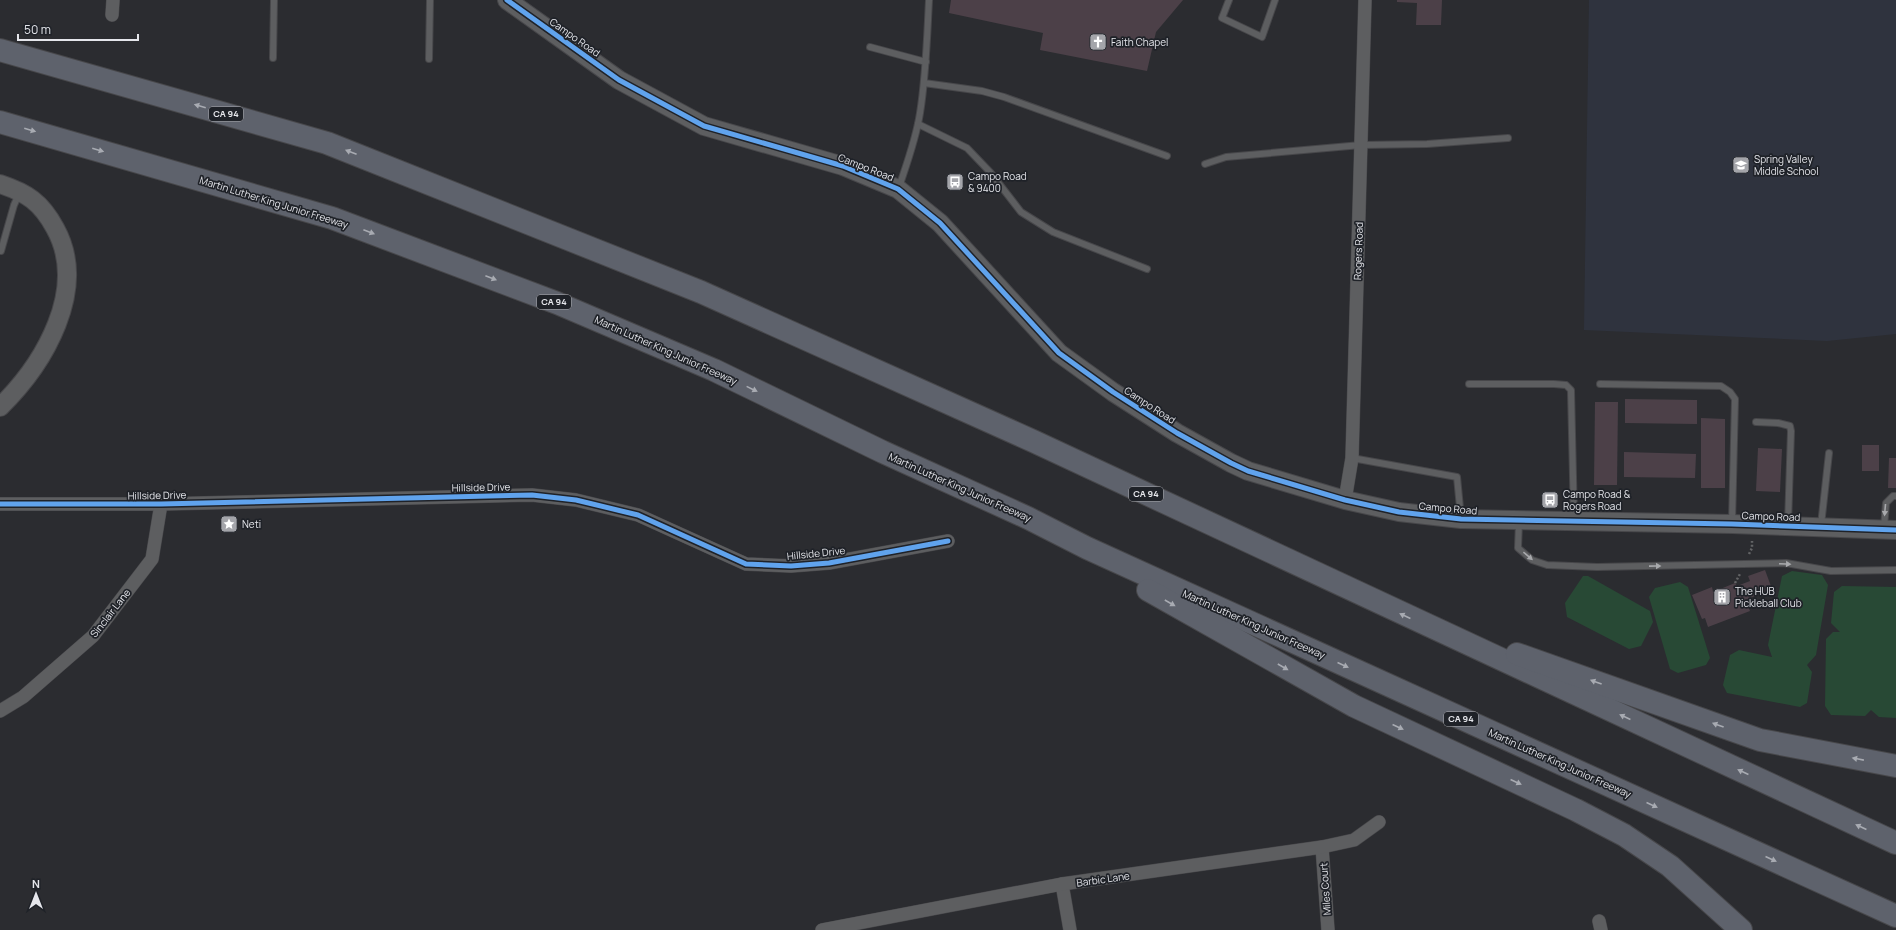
<svg xmlns="http://www.w3.org/2000/svg" width="1896" height="930" font-family="Manrope,sans-serif">
<style>
.built{fill:#2f333e}
.green{fill:#284935}
.building{fill:#4c4048}
.lines{fill:none;stroke-linecap:round;stroke-linejoin:round}
.lane-casing{stroke:#47474a;stroke-width:8}
.street-casing{stroke:#47474a;stroke-width:14}
.secondary-casing{stroke:#47474a;stroke-width:20}
.highway-casing{stroke:#47474a;stroke-width:24}
.path{stroke:#636466;stroke-width:2.5;stroke-dasharray:2 2;stroke-linecap:butt}
.lane{stroke:#5d5e60;stroke-width:6}
.street{stroke:#5d5e60;stroke-width:13}
.secondary{stroke:#5d5e60;stroke-width:18}
.highway{stroke:#5e626c;stroke-width:22}
.cycleway-casing{stroke:#1f2228;stroke-width:8}
.cycleway{stroke:#60a3ed;stroke-width:5}
.oneway{fill:#a8abb2}
.oneway2{fill:#a8a9ac}
.labels{text-anchor:middle;stroke-width:3.5;stroke-linejoin:round;paint-order:stroke}
.shield{fill:#1f2228;stroke:#aaabb0;stroke-width:1}
.shield-label{font-size:9px;font-weight:bold;fill:#e5e6eb}
.street-label{font-size:10px;fill:#e5e6eb;stroke:#1f2228}
.poi-label{font-size:10px;fill:#e5e6eb;stroke:#1f2228;text-anchor:start}
</style>
<rect width="100%" height="100%" fill="#2b2c30"/>
<polygon class="built" points="1589,0 1896,0 1896,334 1827,341 1584,330"/>
<g class="green">
<polygon points="1792,571 1822,575 1828,585 1816,655 1807,665 1812,672 1807,703 1800,707 1727,693 1723,685 1730,655 1739,650 1772,657 1768,645 1782,576"/>
<polygon points="1583,576 1588,576 1650,611 1653,622 1641,646 1629,649 1567,617 1565,603"/>
<polygon points="1680,582 1688,587 1710,658 1706,665 1678,673 1670,669 1649,597 1655,588"/>
<polygon points="1842,586 1896,587 1896,718 1879,717 1871,710 1865,716 1831,715 1825,706 1826,639 1833,632 1840,632 1831,623 1834,592"/>
</g>
<g class="building">
<polygon points="951,0 1183,0 1156,32 1147,71 1040,50 1043,33 949,13"/>
<polygon points="1397,0 1442,0 1441,25 1416,25 1417,3 1397,2"/>
<polygon points="1625,399 1697,400 1697,424 1625,423"/>
<polygon points="1595,402 1618,402 1617,485 1594,485"/>
<polygon points="1701,418 1725,419 1725,488 1701,488"/>
<rect x="1862" y="445" width="17" height="26"/>
<polygon points="1758,448 1782,449 1780,492 1756,491"/>
<polygon points="1624,452 1696,454 1695,478 1624,477"/>
<polygon points="1889,458 1896,458 1896,488 1888,488"/>
<polygon points="1765,570 1772,589 1745,600 1750,611 1708,627 1705,618 1702,619 1692,595 1712,587 1713,592 1735,583 1737,586 1750,581 1748,576"/>
</g>
<g class="lines">
<defs>
<g id="lane">
<polyline points="1229,0 1222,18 1262,37 1275,0"/>
<polyline points="870,47 926,62"/>
<polyline points="273,58 274,0"/>
<polyline points="429,59 430,0"/>
<polyline points="924,83 982,91 1004,97 1167,156"/>
<polyline points="918,124 967,148 990,172 1021,212 1053,232 1147,269"/>
<polyline points="1205,164 1226,157 1361,145 1427,144 1508,138"/>
<path d="M899,187C907,163 916,139 920,113C926,76 927,38 929,0"/>
<polyline points="1,251 14,205 19,194"/>
<polyline points="1469,384 1554,384 1566,385 1571,390 1574,520"/>
<polyline points="1600,384 1721,386 1730,392 1735,399 1732,523"/>
<polyline points="1756,422 1778,423 1790,426 1791,431 1788,524"/>
<polyline points="1352,458 1457,477 1461,518"/>
<polyline points="1519,522 1518,548 1532,560 1547,565 1597,567 1786,563 1831,571 1896,570"/>
<polyline points="1821,525 1829,453"/>
<polyline points="1884,528 1886,503 1893,496 1896,496"/>
</g>
<g id="street">
<polyline points="112,15 113,0"/>
<polyline points="1345,500 1352,458 1365,0"/>
<polyline points="0,504 161,504 532,495 576,500 638,515 746,564 791,566 829,563 948,541"/>
<polyline points="0,711 23,697 93,636 152,559 161,504"/>
<polyline points="1322,847 1328,930"/>
<polyline points="1062,884 1070,930"/>
<polyline points="1599,921 1601,930"/>
<polyline points="822,930 1062,884 1322,847 1354,840 1379,822"/>
</g>
<g id="secondary">
<polyline points="507,0 619,80 704,126 843,166 898,189 940,223 1059,353 1113,392 1177,433 1231,463 1248,471 1345,500 1399,512 1461,519 1732,524 1896,530"/>
<path d="M0,184C27,193 41,202 55,228C89,289 44,364 0,407"/>
</g>
<g id="highway">
<polyline points="0,50 327,143 701,292 1033,441 1896,843"/>
<polyline points="0,122 332,218 557,303 714,370 883,452 1028,518 1087,548 1896,916"/>
<polyline points="1148,590 1354,706 1576,810 1624,835 1670,866 1741,930"/>
<polyline points="1517,654 1760,740 1896,766"/>
</g>
</defs>
<use href="#lane" class="lane-casing"/>
<use href="#street" class="street-casing"/>
<use href="#secondary" class="secondary-casing"/>
<use href="#highway" class="highway-casing"/>
<g class="path">
<polyline points="1749,554 1752,548 1752,541"/>
<polyline points="1735,583 1740,574"/>
</g>
<use href="#lane" class="lane"/>
<use href="#street" class="street"/>
<use href="#secondary" class="secondary"/>
<use href="#highway" class="highway"/>
<defs>
<g id="cycleway">
<polyline points="507,0 619,80 704,126 843,166 898,189 940,223 1059,353 1113,392 1177,433 1231,463 1248,471 1345,500 1399,512 1461,519 1732,524 1896,530"/>
<polyline points="0,504 161,504 532,495 576,500 638,515 746,564 791,566 829,563 948,541"/>
</g>
</defs>
<use href="#cycleway" class="cycleway-casing"/>
<use href="#cycleway" class="cycleway"/>
</g>
<defs><path id="oneway-solid" d="M-6-.8H1V-3.2L6.5 0L1 3.2V.8H-6Z"/></defs>
<g class="oneway">
<use href="#oneway-solid" transform="translate(200 106) rotate(-164)"/>
<use href="#oneway-solid" transform="translate(30 130) rotate(16)"/>
<use href="#oneway-solid" transform="translate(98 150) rotate(16)"/>
<use href="#oneway-solid" transform="translate(351 152) rotate(-159)"/>
<use href="#oneway-solid" transform="translate(369 232) rotate(21)"/>
<use href="#oneway-solid" transform="translate(491 278) rotate(21)"/>
<use href="#oneway-solid" transform="translate(752 389) rotate(26)"/>
<use href="#oneway-solid" transform="translate(1170 603) rotate(30)"/>
<use href="#oneway-solid" transform="translate(1405 616) rotate(-155)"/>
<use href="#oneway-solid" transform="translate(1343 665) rotate(24)"/>
<use href="#oneway-solid" transform="translate(1283 667) rotate(30)"/>
<use href="#oneway-solid" transform="translate(1596 682) rotate(-160)"/>
<use href="#oneway-solid" transform="translate(1625 717) rotate(-155)"/>
<use href="#oneway-solid" transform="translate(1718 725) rotate(-160)"/>
<use href="#oneway-solid" transform="translate(1398 727) rotate(25)"/>
<use href="#oneway-solid" transform="translate(1858 759) rotate(-169)"/>
<use href="#oneway-solid" transform="translate(1743 772) rotate(-155)"/>
<use href="#oneway-solid" transform="translate(1516 782) rotate(25)"/>
<use href="#oneway-solid" transform="translate(1652 805) rotate(24)"/>
<use href="#oneway-solid" transform="translate(1861 827) rotate(-155)"/>
<use href="#oneway-solid" transform="translate(1771 859) rotate(24)"/>
</g>
<g class="oneway2">
<use href="#oneway-solid" transform="translate(1885 510) rotate(95)"/>
<use href="#oneway-solid" transform="translate(1528 556) rotate(40)"/>
<use href="#oneway-solid" transform="translate(1785 564) rotate(3)"/>
<use href="#oneway-solid" transform="translate(1655 566) rotate(-1)"/>
</g>
<defs>
<symbol id="church-square" viewBox="-11 -11 22 22"><rect x="-9" y="-9" width="18" height="18" rx="4" fill="#a4a5aa" stroke="#1f2228"/><path d="M-1.2-6h2.4v3.5h3.3v2.4h-3.3V6h-2.4V-.1h-3.3v-2.4h3.3Z" fill="#fff"/></symbol>
<symbol id="school-square" viewBox="-11 -11 22 22"><rect x="-9" y="-9" width="18" height="18" rx="4" fill="#a4a5aa" stroke="#1f2228"/><path d="M0-5L7-2L0 1L-7-2ZM-4 1L0 2.5L4 1V4Q0 6-4 4Z" fill="#fff"/></symbol>
<symbol id="bus-square" viewBox="-11 -11 22 22"><rect x="-9" y="-9" width="18" height="18" rx="4" fill="#a4a5aa" stroke="#1f2228"/><path d="M-5-6H5V4H4V6H2V4H-2V6H-4V4H-5ZM-3.5-4V0h7V-4ZM-3.5 1.2v1.5H-2V1.2ZM2 1.2v1.5H3.5V1.2Z" fill="#fff"/></symbol>
<symbol id="sight-square" viewBox="-11 -11 22 22"><rect x="-9" y="-9" width="18" height="18" rx="4" fill="#a4a5aa" stroke="#1f2228"/><path d="M0-6L1.8-2.2L6-1.7L2.9 1.2L3.7 5.4L0 3.3L-3.7 5.4L-2.9 1.2L-6-1.7L-1.8-2.2Z" fill="#fff"/></symbol>
<symbol id="building-square" viewBox="-11 -11 22 22"><rect x="-9" y="-9" width="18" height="18" rx="4" fill="#a4a5aa" stroke="#1f2228"/><path d="M-4-6H4V6H1V3H-1V6H-4ZM-2.5-4.3h1.7v1.8h-1.7ZM.8-4.3h1.7v1.8H.8ZM-2.5-1h1.7V.8h-1.7ZM.8-1h1.7V.8H.8Z" fill="#fff"/></symbol>
</defs>
<g fill-rule="evenodd">
<use href="#church-square" x="1088" y="32" width="20" height="20"/>
<use href="#school-square" x="1731" y="155" width="20" height="20"/>
<use href="#bus-square" x="945" y="172" width="20" height="20"/>
<use href="#bus-square" x="1540" y="490" width="20" height="20"/>
<use href="#sight-square" x="219" y="514" width="20" height="20"/>
<use href="#building-square" x="1712" y="587" width="20" height="20"/>
</g>
<g class="labels">
<g class="shield">
<rect x="209" y="107" width="34" height="14" rx="3"/>
<rect x="537" y="295" width="34" height="14" rx="3"/>
<rect x="1129" y="487" width="34" height="14" rx="3"/>
<rect x="1444" y="712" width="34" height="14" rx="3"/>
</g>
<g class="shield-label">
<text x="226" y="117">CA 94</text>
<text x="554" y="305">CA 94</text>
<text x="1146" y="497">CA 94</text>
<text x="1461" y="722">CA 94</text>
</g>
<g class="street-label">
<text transform="translate(575 37) rotate(35)" y="4">Campo Road</text>
<text transform="translate(866 167) rotate(21)" y="4">Campo Road</text>
<text transform="translate(274 202) rotate(17)" y="4">Martin Luther King Junior Freeway</text>
<text transform="translate(1358 251) rotate(-88)" y="4">Rogers Road</text>
<text transform="translate(666 350) rotate(24)" y="4">Martin Luther King Junior Freeway</text>
<text transform="translate(1150 405) rotate(33)" y="4">Campo Road</text>
<text transform="translate(481 487) rotate(-1)" y="4">Hillside Drive</text>
<text transform="translate(960 487) rotate(24)" y="4">Martin Luther King Junior Freeway</text>
<text transform="translate(157 495) rotate(-1)" y="4">Hillside Drive</text>
<text transform="translate(1448 508) rotate(5)" y="4">Campo Road</text>
<text transform="translate(1771 516) rotate(2)" y="4">Campo Road</text>
<text transform="translate(816 553) rotate(-6)" y="4">Hillside Drive</text>
<text transform="translate(110 613) rotate(-52)" y="4">Sinclair Lane</text>
<text transform="translate(1254 624) rotate(24)" y="4">Martin Luther King Junior Freeway</text>
<text transform="translate(1560 763) rotate(24)" y="4">Martin Luther King Junior Freeway</text>
<text transform="translate(1103 879) rotate(-8)" y="4">Barbic Lane</text>
<text transform="translate(1325 889) rotate(-94)" y="4">Miles Court</text>
</g>
<g class="poi-label">
<text x="1111" y="46">Faith Chapel</text>
<text x="1754" y="163">Spring Valley<tspan x="1754" dy="12">Middle School</tspan></text>
<text x="968" y="180">Campo Road<tspan x="968" dy="12">&amp; 9400</tspan></text>
<text x="1563" y="498">Campo Road &amp;<tspan x="1563" dy="12">Rogers Road</tspan></text>
<text x="242" y="528">Neti</text>
<text x="1735" y="595">The HUB<tspan x="1735" dy="12">Pickleball Club</tspan></text>
</g>
</g>
<g transform="translate(36 894)" stroke="#1f2228" stroke-width="3" paint-order="stroke">
<path d="M0-3L7 15L0 10L-7 15Z" fill="#e5e6eb"/>
<text y="-6" font-size="11" font-weight="bold" text-anchor="middle" fill="#e5e6eb">N</text>
</g>
<path d="M18 34v6h120v-6" fill="none" stroke="#e5e6eb" stroke-width="2"/>
<text x="24" y="34" font-size="12" fill="#e5e6eb" stroke="#1f2228" stroke-width="3" paint-order="stroke">50 m</text>
</svg>
